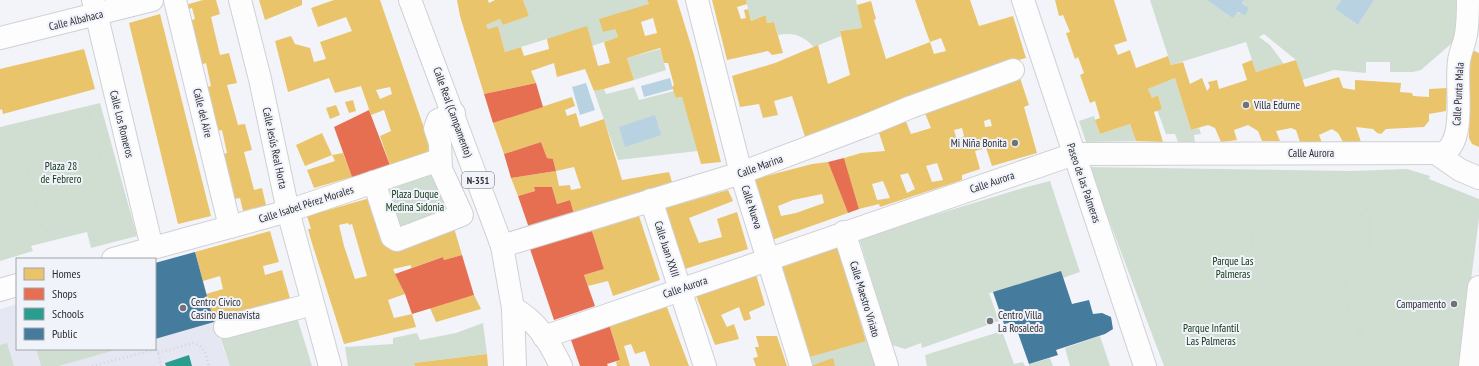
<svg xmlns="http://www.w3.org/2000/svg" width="1479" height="366" font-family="'PT Sans Narrow',sans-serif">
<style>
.built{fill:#e5e7f2}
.green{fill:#d0ded2}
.water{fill:#b8d2e1}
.homes{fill:#e9c46a;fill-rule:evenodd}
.shops{fill:#e76f51}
.schools{fill:#2a9d8f}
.public{fill:#457b9d}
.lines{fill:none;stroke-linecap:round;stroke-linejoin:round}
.minor-casing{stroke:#cfd0d4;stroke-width:24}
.highway-casing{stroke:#cfd0d4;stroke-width:24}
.path{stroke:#d3d4d6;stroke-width:2.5;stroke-dasharray:1 3;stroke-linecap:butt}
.minor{stroke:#fdfdfe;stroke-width:22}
.highway{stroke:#fdfdfe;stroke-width:22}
.poi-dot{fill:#727377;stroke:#f1f3fb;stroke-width:1.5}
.labels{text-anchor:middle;stroke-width:4;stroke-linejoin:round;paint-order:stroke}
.shield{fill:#f1f3fb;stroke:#68686e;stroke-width:1}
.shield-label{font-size:10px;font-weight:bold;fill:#2d2d31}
.street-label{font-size:11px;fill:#2d2d31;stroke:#f1f3fb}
.poi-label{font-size:11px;fill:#2d2d31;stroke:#f1f3fb;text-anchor:start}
.park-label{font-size:11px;fill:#0c330d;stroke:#f1f3fb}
</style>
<rect width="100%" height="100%" fill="#f3f4f9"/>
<g class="built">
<polygon points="195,252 214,322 230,366 59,366 115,349 155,349 155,263"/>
<polygon points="17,304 17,349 36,349 41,366 0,366 0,309"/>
</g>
<g class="green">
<polygon points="523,0 647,0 649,4 615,29 618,37 592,46 547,39 505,52 498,26 488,29 486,25 500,19 503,25 529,16"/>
<path d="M746,0H856L862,28L840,31L841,36L814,47C803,36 794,32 778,35L774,22L767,23L766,15L751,21Z"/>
<polygon points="1150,0 1207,0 1233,17 1237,12 1240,14 1247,6 1242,3 1244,0 1341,0 1335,9 1358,25 1374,0 1460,0 1458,35 1451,44 1421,70 1413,72 1390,72 1390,62 1366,62 1366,73 1334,70 1302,80 1296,60 1264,34 1259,37 1270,45 1284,64 1256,72 1246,42 1171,65"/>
<polygon points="660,49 666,70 634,80 627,58"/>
<polygon points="1175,78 1191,130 1199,128 1201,134 1194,135 1195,142 1178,142 1175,134 1166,134 1157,110 1162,109 1158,95 1152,98 1148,89"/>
<polygon points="634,87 639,100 674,91 676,98 682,97 698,151 618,160 594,91 604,89 606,94"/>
<polygon points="100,103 137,236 91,248 87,232 31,246 33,251 0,261 0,127"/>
<polygon points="1094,116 1100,134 1130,124 1136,141 1086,142 1079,121"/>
<polygon points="439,160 462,215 402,238 374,182"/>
<polygon points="1089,167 1351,171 1407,169 1430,176 1429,179 1479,199 1479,218 1460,366 1164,366"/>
<polygon points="1050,181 1080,272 1063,278 989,293 999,321 922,348 921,343 905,349 892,345 859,238 1023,188"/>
<polygon points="297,317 312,366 230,366 220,336"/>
<polygon points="483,323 487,354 414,363 415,366 348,366 345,347 393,344 393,338 417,333 420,340 456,333"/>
<polygon points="1002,331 1014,364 1023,362 1025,366 927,366 925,355"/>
<polygon points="1100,336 1110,366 1070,366 1065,348"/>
<polygon points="877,337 887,366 801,366 799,360"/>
<polygon points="7,343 14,366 0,366 0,345"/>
<polygon points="36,349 115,349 115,350 59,366 41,366"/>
<polygon points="1050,358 1053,366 1029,366 1029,364"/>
</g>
<g class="water">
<polygon points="1207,0 1244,0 1242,3 1249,8 1245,15 1237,12 1233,18"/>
<polygon points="1341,0 1374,0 1358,25 1335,9"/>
<polygon points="670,78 673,89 644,97 641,86"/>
<polygon points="586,83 595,110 580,115 572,87"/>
<polygon points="655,115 661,135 625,147 619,127"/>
</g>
<g class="homes">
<polygon points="203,0 216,0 220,14 211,17 220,55 229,53 237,83 227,85 238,125 245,124 252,150 244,152 254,190 262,188 266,205 243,211 240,198 229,200 218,155 227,153 222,130 212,132 201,88 211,86 206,63 197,66 186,22 195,19 192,8 183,11 182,6"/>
<polygon points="259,0 302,0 302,5 265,20"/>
<path d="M334,0H380L433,154L391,168L380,136L391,131L384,110L371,115L361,86L335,93L329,78L288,92L275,41L291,36L295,44L310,48L314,62L326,59L320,42L352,31L346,17L318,27L311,8ZM390,87L392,94L380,99L376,90Z"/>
<path d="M457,0H488L489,3L495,0H523L529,16L503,25L500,19L486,25L488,29L498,26L505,52L521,47L524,56L549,49L547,39L587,26L598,66L610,63L604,42L618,37L615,29L603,32L599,19L649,4L647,0H677L694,55L721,162L701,164L682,97L676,98L672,87L674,85L668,63H664L660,48L627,58L634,80L604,89L594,91L585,69L557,77L554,63L531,71L536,83L484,94L460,16ZM653,18L657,33L645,36L641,22Z"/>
<polygon points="712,0 746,0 747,4 737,7 741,19 746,18 744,10 748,9 751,21 766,15 767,23 774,22 783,53 772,55 768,51 727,60"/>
<path d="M915,0H970L979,26L1013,16L1026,58L990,68L806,140L792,96L774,101L778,115L763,118L759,104L740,107L732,76L775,63L818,45L828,84L850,75L840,31L862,28L857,5L871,1L876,19L874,20L886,59L930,42ZM941,38L946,51L934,54L930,42Z"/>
<polygon points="1055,0 1114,0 1127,41 1114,45 1118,55 1130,50 1136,68 1168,56 1171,65 1183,62 1190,84 1202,78 1207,91 1210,87 1208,82 1217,80 1219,89 1247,80 1242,64 1252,60 1256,72 1296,60 1305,87 1339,77 1343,88 1355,90 1355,80 1401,83 1400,92 1412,93 1413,96 1429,97 1429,89 1447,88 1446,111 1429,114 1429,121 1424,127 1386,129 1381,134 1377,133 1373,129 1356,127 1361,142 1343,142 1338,133 1332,129 1319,135 1322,143 1300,142 1296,130 1291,128 1276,131 1280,141 1262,141 1258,131 1248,125 1234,130 1237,140 1221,142 1215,128 1208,125 1191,130 1175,78 1148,89 1152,98 1158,95 1162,109 1154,112 1163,142 1136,141 1130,124 1100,134 1095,120 1100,118 1095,101 1090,103 1080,75 1084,73 1078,57 1075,59 1066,33 1070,32 1063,15 1059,16"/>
<polygon points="160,14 211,216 178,224 129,23"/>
<polygon points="84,49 95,89 3,114 2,109 0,110 0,69"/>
<polygon points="1470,49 1479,53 1479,147 1472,144 1469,138"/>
<path d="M1020,78L1029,105L1024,107L1037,153L992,166L986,148L975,151L980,169L962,175V180L880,207L879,204L859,209L844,158L861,153L885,151L879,133L905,119L911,134L931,128L924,111ZM990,119L992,126L985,127L984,121ZM962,128L964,136L957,140L954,130ZM937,163L943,180L932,182L926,166ZM908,173L915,189L907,193L900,175ZM883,181L890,198L877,200L872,184Z"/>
<path d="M572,97L575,106L565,110L567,116L576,113L580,127L604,119L622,180L669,172L672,182L574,214L570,200L557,204L552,187H534L535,191L518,196L511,178L556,171L553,159L547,158L541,142L504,154L493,123ZM574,167L581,188L571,190L570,185L559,186L556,171Z"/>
<polygon points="353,100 356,111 349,113 345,102"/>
<polygon points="336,105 340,115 330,119 326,108"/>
<polygon points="322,133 332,155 343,153 352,177 314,188 307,170 335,161 332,155 305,166 296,145"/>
<path d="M828,162L848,213L772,240L751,180L812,164ZM822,194L824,203L796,213L781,216L778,206L793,200Z"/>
<polygon points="728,190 733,201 689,218 699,243 722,237 717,219 737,212 748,249 685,269 666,208"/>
<path d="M377,196L390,238L452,221L462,255L444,260L443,257L411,268V265L393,269L405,294L388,300L394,318L412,314L416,327L344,344L311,240L308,229H311L307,216ZM348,223L349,225L352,224L367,276L355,279L344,246L339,225Z"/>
<polygon points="639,216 660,280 613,296 608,281 588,286 584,275 604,269 592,231"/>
<polygon points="270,231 279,262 263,266 265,275 282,270 291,302 214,322 206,294 223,289 220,276 203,281 195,252"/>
<polygon points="836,241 866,341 810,357 780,262"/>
<polygon points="755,271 765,305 749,312 751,319 744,321 739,307 721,315 727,327 734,324 739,339 715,345 695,293"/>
<polygon points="474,295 481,309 436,322 430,308"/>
<polygon points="667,307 689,366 650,366 645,351 635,354 631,344 624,346 630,366 617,366 616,362 620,360 609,324"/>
<polygon points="756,336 777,336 787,366 756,366 753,358 758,357 755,347 759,347"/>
<polygon points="487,354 488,366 415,366 414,363"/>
<polygon points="833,358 835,366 811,366"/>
</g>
<g class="shops">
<polygon points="536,83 543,107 493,123 484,94"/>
<polygon points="369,110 391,168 352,177 334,127"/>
<polygon points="541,142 547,158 553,159 556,171 511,178 504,154"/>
<polygon points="844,158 859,209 848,213 828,162"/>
<polygon points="534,187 552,187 557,204 570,200 574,214 529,228 518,196 535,191"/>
<polygon points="592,231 604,269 584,275 595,306 554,320 530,249"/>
<polygon points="462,255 474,295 412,314 405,294 395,274 443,257 444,260"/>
<polygon points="609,324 620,360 607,364 608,366 580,366 570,337"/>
</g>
<polygon class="schools" points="189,355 192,366 166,366 165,363"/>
<g class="public">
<polygon points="195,252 214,322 155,339 155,263"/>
<polygon points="1061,271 1072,304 1089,300 1093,314 1102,313 1111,317 1113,329 1105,334 1056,350 1058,355 1029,364 1014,322 1004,324 993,292"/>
</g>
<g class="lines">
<defs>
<g id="minor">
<polyline points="93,0 152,248"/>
<polyline points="175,0 230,227"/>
<polyline points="240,0 260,79 288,211 330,366"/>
<polyline points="697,0 741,173 801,366"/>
<polyline points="1023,0 1145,366"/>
<polyline points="0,38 152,0"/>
<polyline points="1437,154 1460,170 1479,178"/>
<polyline points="374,182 392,237 397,240 462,215 441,169 440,143 435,128 438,120 454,113"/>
<polyline points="651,200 705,366"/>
<polyline points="844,232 887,366"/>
<polyline points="502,246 741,173 865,126 911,107 1013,70"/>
<polyline points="113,259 288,211 439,160"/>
<polyline points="0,290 17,285"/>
<path d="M513,308C537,321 549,341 561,366"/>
<polyline points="225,327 313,304"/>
<path d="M544,337L1074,154L1444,153C1467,138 1455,86 1459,61C1460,52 1465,43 1466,34C1468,23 1468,11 1468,0"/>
<polyline points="1470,366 1479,287"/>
</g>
<polyline id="highway" points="410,0 502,246 513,308 515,366"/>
</defs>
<use href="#minor" class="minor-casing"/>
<use href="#highway" class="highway-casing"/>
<g class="path">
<path d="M95,109C80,113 26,122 18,133L42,228L47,230L88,220L95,243"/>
<polyline points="87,111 117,219 120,221"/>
<polyline points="1355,178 1370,216 1369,253"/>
<polyline points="1135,260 1196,257 1254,250"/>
<path d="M1359,335C1373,315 1389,292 1378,267C1375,259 1372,254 1364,251L1355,254C1350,261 1347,268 1346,277C1344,294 1350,337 1370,340C1406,319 1435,265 1458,230L1462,227L1466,229L1468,234L1465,267"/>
<path d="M158,353L193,343C205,346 206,355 209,366"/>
<polyline points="92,366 157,349 161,366"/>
<path d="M1307,366C1285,332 1241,263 1255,221C1290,207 1333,214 1370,216"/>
<polyline points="1346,366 1361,350 1365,340"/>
</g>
<use href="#minor" class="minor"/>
<use href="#highway" class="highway"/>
</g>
<g class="poi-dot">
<circle cx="1246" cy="105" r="4"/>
<circle cx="1015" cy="143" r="4"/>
<circle cx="1454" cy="304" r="4"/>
<circle cx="183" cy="308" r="4"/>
<circle cx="990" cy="321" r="4"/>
</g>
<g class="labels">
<rect class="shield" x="462" y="172" width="32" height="16" rx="3"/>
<g class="shield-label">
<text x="478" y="184">N-351</text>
</g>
<g class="street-label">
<text transform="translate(76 20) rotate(-14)" y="4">Calle Albahaca</text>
<text transform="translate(1458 94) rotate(-87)" y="4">Calle Punta Mala</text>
<text transform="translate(453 112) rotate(70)" y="4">Calle Real (Campamento)</text>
<text transform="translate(203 113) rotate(76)" y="4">Calle del Aire</text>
<text transform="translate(122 124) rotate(76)" y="4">Calle Los Romeros</text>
<text transform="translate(275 148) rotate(78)" y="4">Calle Jesús Real Horta</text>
<text x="1311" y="157">Calle Aurora</text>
<text transform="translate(760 166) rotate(-20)" y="4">Calle Marina</text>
<text transform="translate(992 182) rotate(-19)" y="4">Calle Aurora</text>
<text transform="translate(1084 183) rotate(71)" y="4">Paseo de las Palmeras</text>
<text transform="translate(306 204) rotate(-18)" y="4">Calle Isabel Pérez Morales</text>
<text transform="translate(752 207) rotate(72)" y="4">Calle Nueva</text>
<text transform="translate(667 249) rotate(72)" y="4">Calle Juan XXIII</text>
<text transform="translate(685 287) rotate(-19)" y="4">Calle Aurora</text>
<text transform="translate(865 299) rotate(73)" y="4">Calle Maestro Viriato</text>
</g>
<g class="poi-label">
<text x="1254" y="109">Villa Edurne</text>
<text x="1007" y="147" text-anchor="end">Mi Niña Bonita</text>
<text x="191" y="306">Centro Cívico<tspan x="191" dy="13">Casino Buenavista</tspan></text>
<text x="1446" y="308" text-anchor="end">Campamento</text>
<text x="998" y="319">Centro Villa<tspan x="998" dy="13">La Rosaleda</tspan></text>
</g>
<g class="park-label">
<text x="61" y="170">Plaza 28<tspan x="61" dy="13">de Febrero</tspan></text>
<text x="415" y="198">Plaza Duque<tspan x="415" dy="13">Medina Sidonia</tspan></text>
<text x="1233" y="265">Parque Las<tspan x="1233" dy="13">Palmeras</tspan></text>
<text x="1211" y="332">Parque Infantil<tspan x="1211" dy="13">Las Palmeras</tspan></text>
</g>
</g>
<rect x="16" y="258" width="140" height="92" fill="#f1f3fb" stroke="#a3a4aa"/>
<rect x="24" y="268" width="20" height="12" fill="#e9c46a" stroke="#a3a4aa"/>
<text x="52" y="278" font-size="12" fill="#2d2d31">Homes</text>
<rect x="24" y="288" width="20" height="12" fill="#e76f51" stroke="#a3a4aa"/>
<text x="52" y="298" font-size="12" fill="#2d2d31">Shops</text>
<rect x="24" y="308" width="20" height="12" fill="#2a9d8f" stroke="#a3a4aa"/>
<text x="52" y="318" font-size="12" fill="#2d2d31">Schools</text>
<rect x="24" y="328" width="20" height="12" fill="#457b9d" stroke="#a3a4aa"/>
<text x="52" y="338" font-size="12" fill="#2d2d31">Public</text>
</svg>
